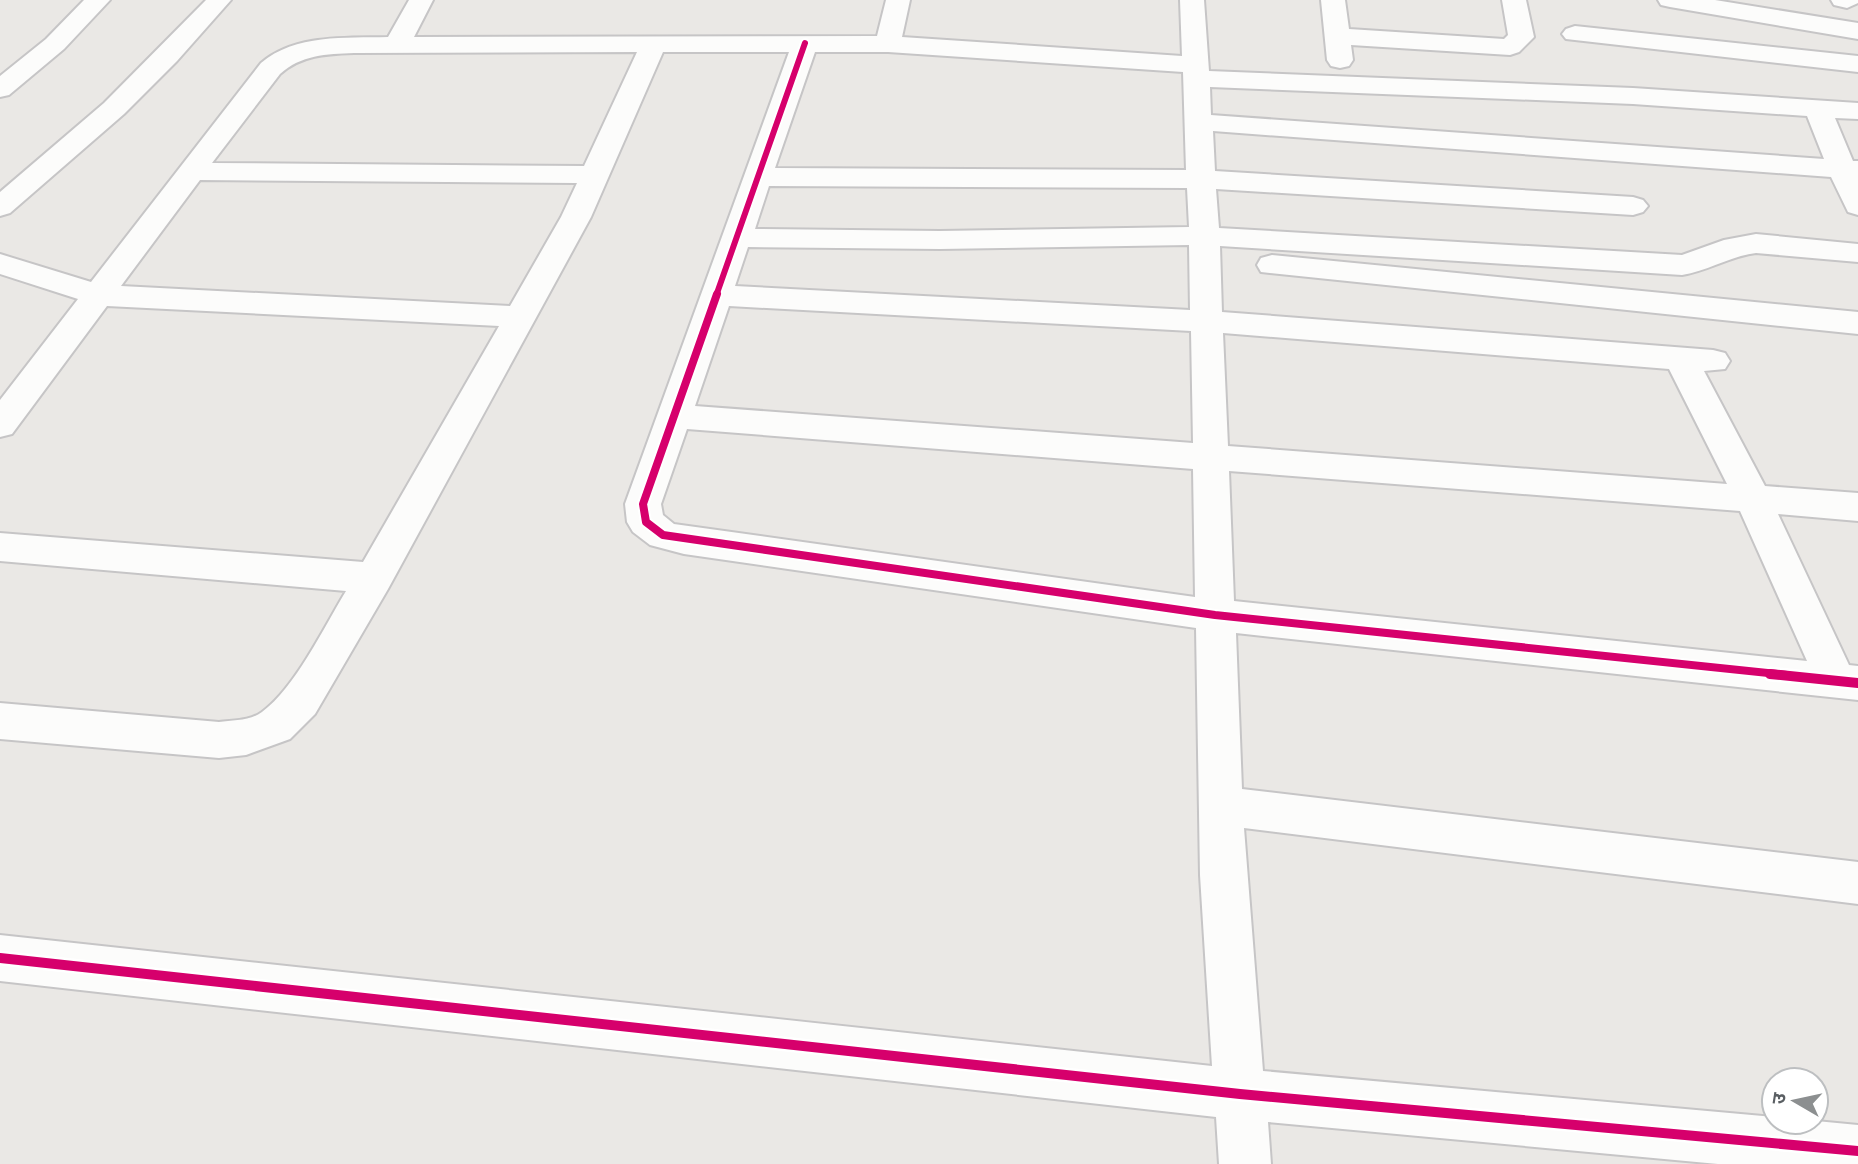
<svg xmlns="http://www.w3.org/2000/svg" width="1858" height="1164" font-family="'IBM Plex Sans','Noto Sans Devanagari',sans-serif">
<style>
.lines{fill:none;stroke-linecap:round;stroke-linejoin:round}
.minor-casing{stroke:#c6c5c6;stroke-width:4}
.minor{fill:#fcfcfb;fill-rule:evenodd}
.cycleway-far2-casing{stroke:#fff;stroke-width:10}
.cycleway-far1-casing{stroke:#fff;stroke-width:12}
.cycleway-casing{stroke:#fff;stroke-width:15}
.cycleway-far2{stroke:#d6006c;stroke-width:6}
.cycleway-far1{stroke:#d6006c;stroke-width:8}
.cycleway{stroke:#d6006c;stroke-width:10}
</style>
<rect width="100%" height="100%" fill="#eae8e5"/>
<g class="lines">
<defs>
<g id="minor">
<polygon points="84,0 110,0 64,49 9,95 0,97 0,76 46,39"/>
<polygon points="206,0 231,0 177,61 124,114 10,213 0,216 0,192 104,103"/>
<path d="M409,0H433L414,37L877,36L886,0H910L902,37L1182,56L1180,0H1204L1209,71L1633,88L1858,103V119L1835,118L1853,161H1858V215L1848,212L1831,177L1213,131L1215,171L1633,197L1643,200L1648,206L1643,212L1633,215L1216,189L1219,228L1682,255L1724,240L1756,234L1858,244V262L1756,253C1730,256 1708,271 1682,275L1220,246L1222,312L1713,350L1725,353L1730,361L1725,369L1704,371L1765,486L1858,493V521L1778,514L1849,665L1858,666V700L1236,633L1242,789L1858,862V904L1244,828L1263,1071L1774,1117V1122L1816,1121L1858,1125V1164H1718L1268,1122L1271,1164H1219L1216,1117L0,981V935L1212,1066L1200,875L1196,628L684,554L650,545L633,532L627,522L625,504L789,52H663L591,217L388,589L315,714L290,739L246,755L219,758L0,739V703L219,722C233,720 250,721 262,712C295,688 324,627 346,591L0,561V533L363,562L499,326L107,306L12,434L0,437V400L78,299L0,274V254L91,282L261,63C295,34 346,38 388,37ZM637,52L584,166L212,163L280,74C301,55 326,54 354,53ZM815,52H888L1183,72L1186,170L775,168ZM1210,87L1633,104L1807,116L1824,159L1211,115ZM200,180L577,183L561,217L510,306L121,286ZM769,186L1187,188L1189,227L940,231L755,229ZM1189,245L1190,310L735,286L748,247L940,249ZM729,306L1191,331L1193,443L695,406ZM1223,333L1669,369L1727,484L1228,446ZM687,429L1193,469L1195,597L674,524L663,515L661,504ZM1229,471L1740,511L1807,661L1234,601Z"/>
<polygon points="1321,0 1345,0 1349,29 1504,39 1508,35 1502,0 1526,0 1534,37 1519,52 1510,55 1351,45 1353,60 1349,66 1340,68 1331,66 1327,60"/>
<polygon points="1658,0 1715,0 1858,23 1858,39 1670,7 1661,5"/>
<polygon points="1831,0 1858,0 1858,3 1847,8 1834,5"/>
<polygon points="1575,26 1858,56 1858,72 1566,39 1562,34 1566,29"/>
<polygon points="1272,255 1858,312 1858,334 1261,272 1257,265 1261,258"/>
</g>
</defs>
<use href="#minor" class="minor-casing"/>
<use href="#minor" class="minor"/>
<defs>
<polyline id="cycleway-far2" points="716,296 805,43"/>
<polyline id="cycleway-far1" points="717,294 643,504 646,522 663,535 1215,615 1787,675"/>
<g id="cycleway">
<polyline points="1770,674 1858,683"/>
<polyline points="0,958 1240,1094 1858,1151"/>
</g>
</defs>
<use href="#cycleway-far2" class="cycleway-far2-casing"/>
<use href="#cycleway-far1" class="cycleway-far1-casing"/>
<use href="#cycleway" class="cycleway-casing"/>
<use href="#cycleway-far2" class="cycleway-far2"/>
<use href="#cycleway-far1" class="cycleway-far1"/>
<use href="#cycleway" class="cycleway"/>
</g>
<g transform="translate(1795 1101) rotate(279)"><circle r="33" fill="#ffffff" stroke="#bdbfc1" stroke-width="2"/>
<path d="M0-5L12 26L0 18L-12 26Z" fill="#8c8f90"/>
<text y="-10" font-size="19" font-weight="bold" text-anchor="middle" fill="#5a5f63">उ</text>
</g>
</svg>
